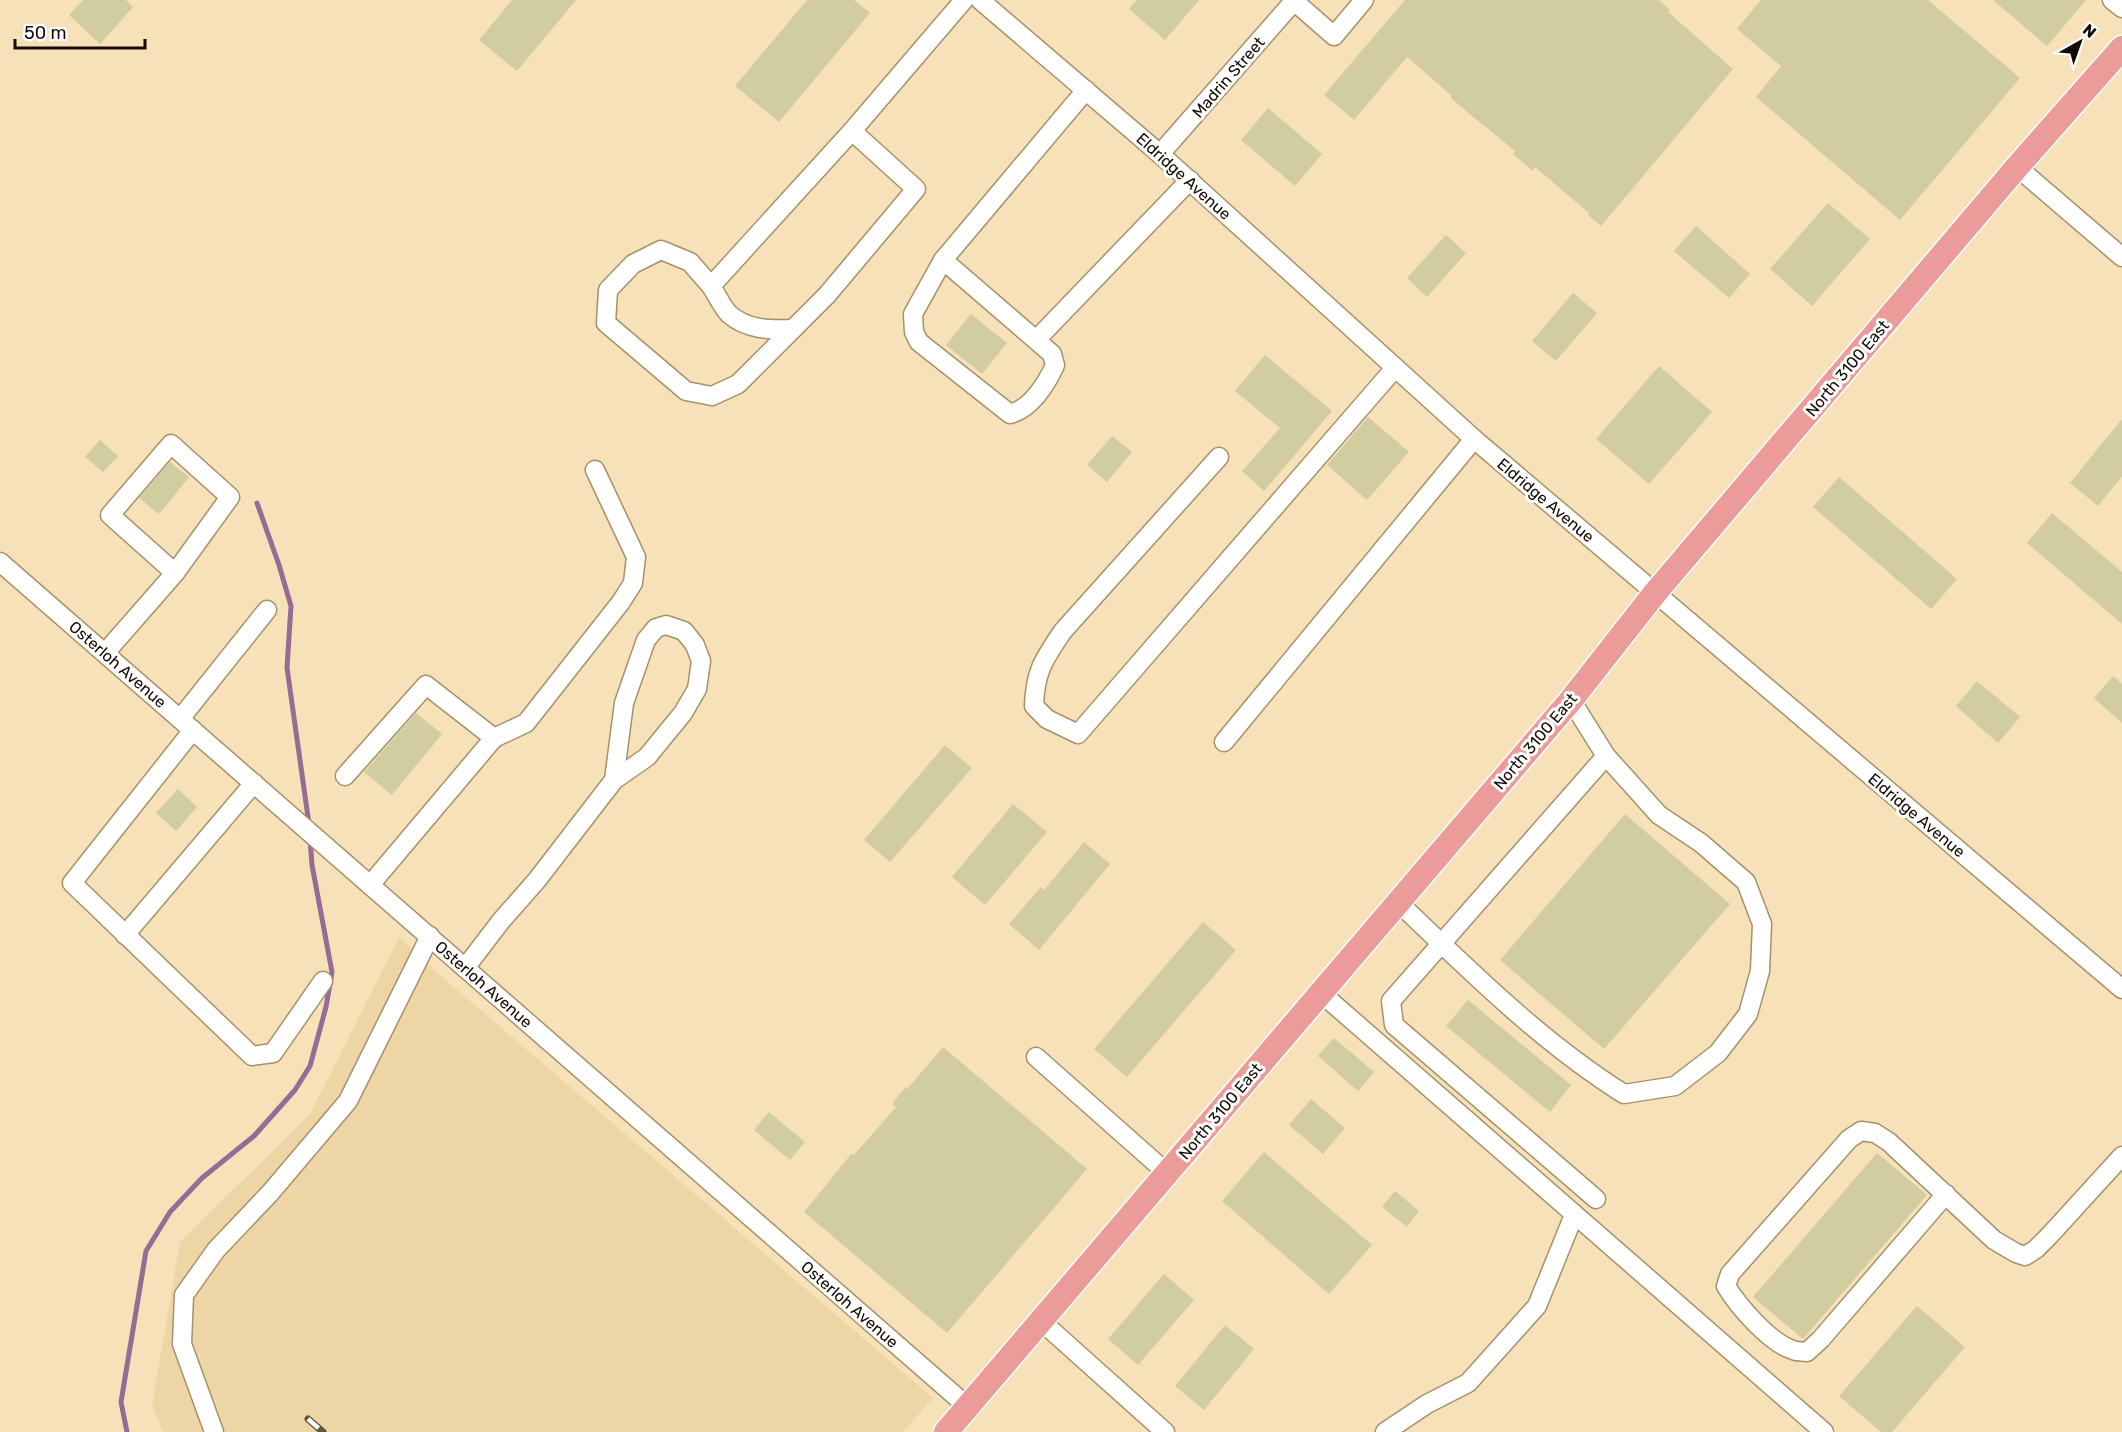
<svg xmlns="http://www.w3.org/2000/svg" width="2122" height="1432" font-family="Rubik,sans-serif">
<style>
.built{fill:#eed5a6}
.lines{fill:none;stroke-linecap:round;stroke-linejoin:round}
.stream{stroke:#966b96;stroke-width:5}
.building{fill:#d1cda1}
.minor-casing{stroke:#a5916a;stroke-width:21}
.major-casing{stroke:#fff;stroke-width:27}
.minor{stroke:#fff;stroke-width:18}
.major{stroke:#ea9b9a;stroke-width:24}
.rail-casing{stroke:#615540;stroke-width:7}
.rail{stroke:#fff;stroke-width:4.5;stroke-dasharray:14;stroke-linecap:butt}
.labels{text-anchor:middle;stroke-width:6;stroke-linejoin:round;paint-order:stroke}
.street-label{font-size:16px;fill:#120b01;stroke:#fff}
</style>
<rect width="100%" height="100%" fill="#f7e1b8"/>
<polygon class="built" points="399,937 435,971 933,1398 903,1432 163,1432 152,1405 180,1242 310,1114"/>
<g class="lines">
<g class="stream">
<polyline points="257,503 279,565 291,606 287,668 309,824"/>
<polyline points="127,1432 121,1402 146,1251 170,1212 202,1178 254,1136 295,1090 310,1066 326,1007 332,972 312,865 310,839"/>
</g>
</g>
<g class="building">
<polygon points="83,0 126,0 133,7 100,44 69,15"/>
<polygon points="512,0 576,0 517,71 479,40"/>
<polygon points="807,0 854,0 870,13 779,122 735,86"/>
<polygon points="1137,0 1199,0 1165,40 1129,9"/>
<polygon points="1405,0 1659,0 1670,10 1668,12 1733,69 1601,226 1588,215 1589,213 1535,167 1533,171 1513,154 1515,151 1466,111 1451,98 1452,96 1407,57 1354,120 1324,95"/>
<polygon points="1761,0 1928,0 2020,78 1900,220 1756,97 1781,66 1737,29"/>
<polygon points="1993,0 2086,0 2047,46"/>
<polygon points="1268,108 1322,154 1295,186 1241,140"/>
<polygon points="1828,203 1870,239 1812,306 1770,269"/>
<polygon points="1696,226 1750,274 1729,298 1674,251"/>
<polygon points="1446,235 1466,253 1427,297 1407,278"/>
<polygon points="1573,293 1597,313 1556,361 1532,341"/>
<polygon points="971,314 1007,343 982,374 946,345"/>
<polygon points="1265,355 1332,411 1264,491 1242,471 1280,428 1235,391"/>
<polygon points="1659,366 1712,412 1649,484 1596,439"/>
<polygon points="1368,417 1409,452 1367,500 1327,465"/>
<polygon points="2122,419 2122,476 2098,506 2070,483"/>
<polygon points="1112,436 1132,452 1107,482 1087,465"/>
<polygon points="100,440 118,456 103,472 85,457"/>
<polygon points="170,462 189,477 159,514 139,498"/>
<polygon points="1839,477 1957,579 1931,609 1813,507"/>
<polygon points="2052,513 2122,572 2122,624 2027,543"/>
<polygon points="2113,676 2122,684 2122,723 2094,698"/>
<polygon points="1977,681 2020,717 1998,743 1956,706"/>
<polygon points="416,713 442,734 392,795 364,772"/>
<polygon points="945,745 972,768 890,862 864,840"/>
<polygon points="178,789 197,807 176,831 156,813"/>
<polygon points="1013,804 1047,832 985,905 952,877"/>
<polygon points="1625,814 1730,904 1604,1049 1500,960"/>
<polygon points="1084,842 1110,864 1039,950 1009,924 1041,887 1044,890"/>
<polygon points="1203,922 1236,950 1127,1077 1094,1049"/>
<polygon points="1468,1000 1571,1085 1550,1112 1446,1026"/>
<polygon points="1334,1038 1374,1072 1358,1091 1318,1056"/>
<polygon points="943,1047 1087,1169 947,1333 804,1212 852,1153 854,1155 896,1107 892,1104 905,1088 907,1089"/>
<polygon points="1311,1099 1345,1128 1323,1154 1289,1125"/>
<polygon points="769,1112 805,1142 790,1160 754,1130"/>
<polygon points="1264,1152 1372,1245 1329,1294 1222,1201"/>
<polygon points="1877,1153 1927,1195 1803,1339 1753,1297"/>
<polygon points="1395,1191 1419,1211 1407,1227 1382,1207"/>
<polygon points="1164,1274 1194,1300 1138,1365 1108,1339"/>
<polygon points="1917,1306 1965,1347 1892,1432 1881,1432 1839,1396"/>
<polygon points="1225,1325 1254,1349 1204,1410 1175,1386"/>
</g>
<g class="lines">
<defs>
<g id="minor">
<polyline points="980,0 1160,154 1474,439 2122,989"/>
<polyline points="2112,0 2122,8"/>
<polyline points="1294,1 1334,36 1364,0"/>
<polyline points="852,131 916,189 827,295 738,384 712,396 686,391 606,323 608,290 633,264 661,250 690,262 711,286 852,131 964,0"/>
<polyline points="1160,154 1295,0"/>
<polyline points="2017,167 2122,257"/>
<path d="M943,260L1052,354L1055,365C1047,383 1031,409 1010,414L919,342L914,332L913,314Z"/>
<polyline points="943,260 1086,90"/>
<path d="M711,286C717,295 722,307 729,314C747,330 770,330 793,329"/>
<polyline points="1036,340 1190,180"/>
<polygon points="171,444 230,497 175,573 110,515"/>
<path d="M1219,457L1063,631C1044,659 1035,671 1034,706L1047,719L1078,734L1395,368"/>
<polyline points="0,562 968,1407"/>
<polygon points="666,625 684,631 695,645 701,661 697,689 683,713 647,757 614,780 624,703 646,640 656,628"/>
<polyline points="105,653 175,573"/>
<polyline points="180,719 267,610"/>
<polyline points="193,730 72,883 252,1056 273,1053 323,981"/>
<polyline points="1224,742 1474,439"/>
<polyline points="345,776 426,685 494,738 526,723 621,602 633,583 636,557 595,470"/>
<polyline points="370,885 494,738"/>
<path d="M1398,902C1469,970 1541,1042 1624,1094L1675,1086L1718,1053L1748,1014L1760,971L1762,924L1746,882L1701,843L1659,815L1606,756L1571,700"/>
<polyline points="125,935 254,783"/>
<polyline points="465,968 501,921 537,880 614,780"/>
<polyline points="1321,993 1824,1432"/>
<polyline points="1036,1057 1167,1173"/>
<path d="M1946,1194L1821,1339L1807,1352C1803,1351 1797,1352 1793,1350C1770,1343 1738,1306 1726,1286L1730,1274L1849,1139L1861,1131L1875,1133L1889,1142L1994,1240L2016,1253L2025,1256L2036,1249L2049,1236L2122,1156"/>
<polyline points="1596,1199 1394,1025 1391,1001 1606,756"/>
<polyline points="1041,1321 1165,1432"/>
<polyline points="214,1432 182,1344 184,1295 216,1250 271,1192 348,1101 430,936"/>
<polyline points="1385,1432 1427,1404 1468,1383 1537,1306 1574,1215"/>
</g>
<polyline id="major" points="946,1432 1571,700 1655,593 2017,167 2122,48"/>
</defs>
<use href="#minor" class="minor-casing"/>
<use href="#major" class="major-casing"/>
<use href="#minor" class="minor"/>
<use href="#major" class="major"/>
<defs>
<polyline id="rail" points="308,1419 323,1432"/>
</defs>
<use href="#rail" class="rail-casing"/>
<use href="#rail" class="rail"/>
</g>
<g class="labels">
<g class="street-label">
<text transform="translate(1228 77) rotate(-49)" y="6">Madrin Street</text>
<text transform="translate(1184 176) rotate(42)" y="6">Eldridge Avenue</text>
<text transform="translate(1847 368) rotate(-50)" y="6">North 3100 East</text>
<text transform="translate(1546 500) rotate(40)" y="6">Eldridge Avenue</text>
<text transform="translate(118 664) rotate(41)" y="6">Osterloh Avenue</text>
<text transform="translate(1535 741) rotate(-50)" y="6">North 3100 East</text>
<text transform="translate(1917 815) rotate(40)" y="6">Eldridge Avenue</text>
<text transform="translate(484 984) rotate(41)" y="6">Osterloh Avenue</text>
<text transform="translate(1220 1111) rotate(-50)" y="6">North 3100 East</text>
<text transform="translate(850 1304) rotate(41)" y="6">Osterloh Avenue</text>
</g>
</g>
<g transform="translate(2080 42) rotate(40)" stroke="#ffffff" stroke-width="4.5" paint-order="stroke">
<path d="M0-4.5L10 22L0 15L-10 22Z" fill="#120b01"/>
<text y="-9" font-size="16" font-weight="bold" text-anchor="middle" fill="#120b01">N</text>
</g>
<path d="M15 39v9h130v-9" fill="none" stroke="#120b01" stroke-width="3"/>
<text x="24" y="39" font-size="18" fill="#120b01" stroke="#ffffff" stroke-width="4.5" paint-order="stroke">50 m</text>
</svg>
